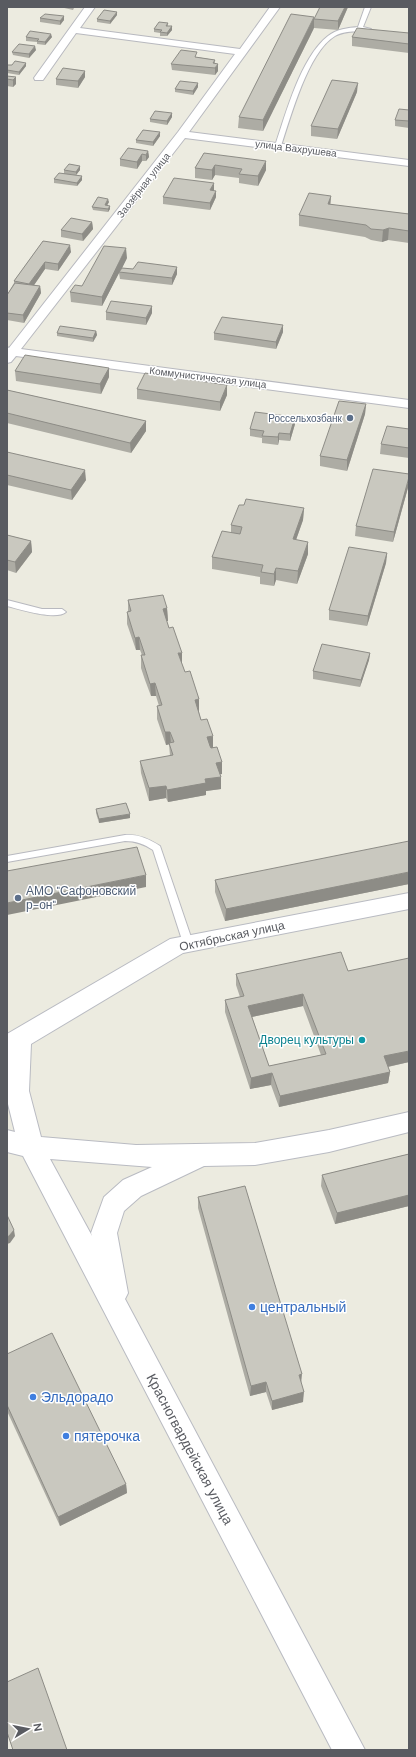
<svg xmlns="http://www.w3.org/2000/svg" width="416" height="1757" font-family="'DM Sans',sans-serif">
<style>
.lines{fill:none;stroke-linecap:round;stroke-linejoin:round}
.lane-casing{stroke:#b8b9bf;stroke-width:2}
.street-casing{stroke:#b8b9bf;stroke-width:2}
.secondary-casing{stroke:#b9bbc2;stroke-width:2}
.lane{fill:#fff;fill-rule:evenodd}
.street{fill:#fff;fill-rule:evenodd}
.secondary{fill:#fff;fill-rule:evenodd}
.wall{fill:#adaca4;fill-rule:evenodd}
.shaded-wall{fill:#8d8c86}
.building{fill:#c9c8bf;stroke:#8d8c86;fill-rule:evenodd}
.service-dot{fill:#5c6f8a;stroke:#fff;stroke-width:1.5}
.culture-dot{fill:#0f9aa8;stroke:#fff;stroke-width:1.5}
.shop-dot{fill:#3f7fe0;stroke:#fff;stroke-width:1.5}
.labels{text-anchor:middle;stroke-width:3;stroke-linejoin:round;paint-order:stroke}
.far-street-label{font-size:10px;fill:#595b61;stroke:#fff}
.far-service-label{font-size:10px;fill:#4e5e75;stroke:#fff;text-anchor:end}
.service-label{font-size:12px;fill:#4e5e75;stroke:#fff;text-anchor:start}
.street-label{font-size:12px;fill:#595b61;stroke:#fff}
.culture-label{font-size:12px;fill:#0d838f;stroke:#fff;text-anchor:end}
.near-shop-label{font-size:14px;fill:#366cbe;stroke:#fff;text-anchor:start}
.near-street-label{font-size:14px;fill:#595b61;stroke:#fff}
</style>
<rect width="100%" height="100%" fill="#ecebe0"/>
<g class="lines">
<defs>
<g id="lane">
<path d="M365,7H371L363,27L371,29C364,33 347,29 335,36C308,52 291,116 281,146L276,147L275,146C286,113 301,57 328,36C337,29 348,28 358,27Z"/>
<path d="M7,600L42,609H62L66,612C56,621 19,609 7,606Z"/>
<path d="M125,835C138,834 149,839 160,846L193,943L191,946H185L183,943L153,850C144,844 136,841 125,841L7,862V856Z"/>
</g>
<polygon id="street" points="85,7 95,7 80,28 240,49 270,7 280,7 189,132 409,160 409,166 185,138 21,349 409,400 409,408 16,356 11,362 7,363 7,347 9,348 178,132 235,54 76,33 43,80 35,80 34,78"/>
<path id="secondary" d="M409,893V909L183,953L31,1044L29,1091L41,1137L136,1145L255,1143L329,1130L409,1112V1132L329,1152L255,1165L204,1166L141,1196L124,1211L117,1233L128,1293L125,1299L365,1750H332L23,1156L7,1152V1130L15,1132L7,1100V1034L170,939ZM50,1159L152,1167L123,1180L104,1197L91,1233L92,1236Z"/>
</defs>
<use href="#lane" class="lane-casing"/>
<use href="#street" class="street-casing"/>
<use href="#secondary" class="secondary-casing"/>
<use href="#lane" class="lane"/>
<use href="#street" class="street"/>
<use href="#secondary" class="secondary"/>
</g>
<g class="wall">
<polygon points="60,7 74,7 74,8 73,10"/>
<polygon points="348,7 338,30 314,28 314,19"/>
<polygon points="117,15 110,24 97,22 97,19"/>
<polygon points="64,16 64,20 60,25 40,22 40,18"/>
<polygon points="168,23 168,26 172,26 172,30 167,36 160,36 160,33 154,32 154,29"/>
<polygon points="314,28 263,131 238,128 239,117"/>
<polygon points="409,33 409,53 352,46 352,37"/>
<polygon points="26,37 52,37 45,45 37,44 37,42 26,41"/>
<polygon points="36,50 29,58 13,55 12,52"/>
<polygon points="197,57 215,60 215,64 218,71 215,75 172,70 171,64"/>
<polygon points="26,63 26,66 19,75 7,73 7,65 12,65"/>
<polygon points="85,71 85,77 78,88 56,85 56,79"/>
<polygon points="7,76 16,77 16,84 13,87 7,86"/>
<polygon points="198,83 198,87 193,95 175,92 175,89"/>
<polygon points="357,92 337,139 311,136 311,126"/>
<polygon points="409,110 409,128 395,126 395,120"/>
<polygon points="172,113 172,117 167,125 150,122 150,119"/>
<polygon points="160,132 160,136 153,146 136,143 136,140"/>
<polygon points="148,151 149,157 146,161 142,161 137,169 120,166 120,159"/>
<polygon points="204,153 266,170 258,186 239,183 239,178 215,175 212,180 195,178 195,168"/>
<polygon points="80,166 80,170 76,175 82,180 77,186 54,183 54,179 64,174 64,170"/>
<polygon points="213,190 216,197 210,210 163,204 163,197 214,190"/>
<polygon points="331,196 330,205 409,214 409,243 388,240 382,242 371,240 365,237 299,226 299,215"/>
<polygon points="109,202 107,205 110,209 108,212 93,210 92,207"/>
<polygon points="92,222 93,229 83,241 61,237 61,230"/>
<polygon points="43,241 71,252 58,271 45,269 34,285 40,286 41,293 24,323 7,320 7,295 14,283 14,281"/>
<polygon points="127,258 122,268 133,269 177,267 177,274 172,285 120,279 119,273 102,306 71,302 70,292 82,286"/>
<polygon points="152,306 152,313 146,325 106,320 106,312"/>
<polygon points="96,331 97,335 93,342 57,336 57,333"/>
<polygon points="283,332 276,349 214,340 214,333"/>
<polygon points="109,368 109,377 101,394 16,381 15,371"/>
<polygon points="137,389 227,395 220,411 137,399"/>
<polygon points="7,390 146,421 146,431 131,453 7,423"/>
<polygon points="366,404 365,414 347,471 320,466 320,456"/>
<polygon points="295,424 290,441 279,440 278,445 262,443 262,438 250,436 250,429"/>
<polygon points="409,429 409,458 380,454 381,444"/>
<polygon points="7,452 86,480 72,500 7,485"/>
<polygon points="409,484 393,542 355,536 356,526"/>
<polygon points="244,505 304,508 303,520 296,540 308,554 297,584 276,580 274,586 260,584 260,577 212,569 212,557 231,533 231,525"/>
<polygon points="7,535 31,541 32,552 16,573 7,570"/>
<polygon points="387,553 386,563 367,626 329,620 329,610"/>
<polygon points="128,600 167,608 168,621 166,621 199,712 201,720 213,747 222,762 222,774 220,774 221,789 206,791 206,795 168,802 166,798 149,801 141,773 140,761 170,756 169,744 166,745 157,719 157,706 159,706 156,696 151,696 145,680 141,668 141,655 142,655 140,650 136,650 127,624 127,612 128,612"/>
<polygon points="370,653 369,660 360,687 313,679 313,671"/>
<polygon points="96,809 130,818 99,823 96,813"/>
<polygon points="215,880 409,884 225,921 215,892"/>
<path d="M348,971L409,1062L388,1067L390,1072L388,1083L279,1107L271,1085L250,1089L225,1012V1000L240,997L236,985V974ZM303,1006L321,1055L269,1066L252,1017Z"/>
<polygon points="409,1154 409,1206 335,1224 321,1186 322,1175"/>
<polygon points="198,1197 301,1383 303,1402 272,1410 266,1392 250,1396 198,1208"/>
<polygon points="7,1354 126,1484 127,1493 60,1526 7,1411"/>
</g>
<g class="shaded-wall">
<polygon points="345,7 348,7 338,30 338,21"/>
<polygon points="117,12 117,15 110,24 110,21"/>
<polygon points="64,16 64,20 60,25 60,21"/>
<polygon points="314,17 314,28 263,131 263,120"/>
<polygon points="172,26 172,30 167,36 167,33"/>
<polygon points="51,34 52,37 45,45 45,42"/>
<polygon points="35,46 36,50 29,58 29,54"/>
<polygon points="26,63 26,66 19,75 19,72"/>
<polygon points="218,64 218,71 215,75 215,68"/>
<polygon points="85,71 85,77 78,88 78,81"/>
<polygon points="16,77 16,84 13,87 13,80"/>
<polygon points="198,83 198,87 193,95 193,91"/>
<polygon points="358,83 357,92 337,139 338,129"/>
<polygon points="172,113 172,117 167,125 167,121"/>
<polygon points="160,132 160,136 153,146 153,142"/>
<polygon points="148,151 149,157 146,161 146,155"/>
<polygon points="142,154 142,161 137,169 137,162"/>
<polygon points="266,161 266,170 258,186 258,176"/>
<polygon points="215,165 215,175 212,180 212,170"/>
<polygon points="80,166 80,170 76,175 76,172"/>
<polygon points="82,176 82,180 77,186 77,183"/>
<polygon points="214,183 214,190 210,197 210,190"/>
<polygon points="216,191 216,197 210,210 210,203"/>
<polygon points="331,196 330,208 328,204"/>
<polygon points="108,199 109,202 105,209 105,205"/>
<polygon points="110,206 110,209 108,212 108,209"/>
<polygon points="92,222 93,229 83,241 82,234"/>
<polygon points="389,228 388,240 382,242 383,230"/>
<polygon points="70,245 71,252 58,271 58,264"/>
<polygon points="126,248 127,258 120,272 119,272 119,273 102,306 102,297"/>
<polygon points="45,262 45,269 30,291 29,284"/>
<polygon points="177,267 177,274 172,285 172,278"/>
<polygon points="40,286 41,293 24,323 23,315"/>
<polygon points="152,306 152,313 146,325 146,318"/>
<polygon points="283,325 283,332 276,349 276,342"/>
<polygon points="96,331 97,335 93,342 93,338"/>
<polygon points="109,368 109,377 101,394 100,384"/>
<polygon points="227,385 227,395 220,411 220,402"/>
<polygon points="366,404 365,414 347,471 347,460"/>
<polygon points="295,417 295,424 290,441 290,434"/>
<polygon points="146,421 146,431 131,453 130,443"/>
<polygon points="279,433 279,440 278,445 278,437"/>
<polygon points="85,470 86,480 72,500 71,490"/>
<polygon points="409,477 409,484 393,542 394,532"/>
<polygon points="304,508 303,520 292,551 293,539"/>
<polygon points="31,541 32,552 16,573 15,562"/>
<polygon points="308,542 308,554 297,584 298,571"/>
<polygon points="387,553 386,563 367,626 368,616"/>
<polygon points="276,568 276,580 274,586 274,574"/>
<polygon points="167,608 168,621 163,621 163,609"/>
<polygon points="139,637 140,650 136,650 135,638"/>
<polygon points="178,653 182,653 182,665"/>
<polygon points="370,653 369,660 360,687 361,680"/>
<polygon points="155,683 156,696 151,696 150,684"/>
<polygon points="199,699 199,712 195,712 195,700"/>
<polygon points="165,732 170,732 171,744 166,745"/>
<polygon points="213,736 213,748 207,749 207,737"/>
<polygon points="222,762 222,774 216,775 216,763"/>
<polygon points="221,777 221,789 206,791 206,795 168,802 167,790 205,779"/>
<polygon points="166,786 166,798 149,801 149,788"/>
<polygon points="130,814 130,818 99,823 99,819"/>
<polygon points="409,872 409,884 225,921 226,909"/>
<polygon points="146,875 146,887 7,915 7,903"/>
<polygon points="303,994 303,1006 247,1018 248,1006"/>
<polygon points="409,1051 409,1062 382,1068 384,1056"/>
<polygon points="390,1072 388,1083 279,1107 280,1096"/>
<polygon points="272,1073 271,1085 250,1089 251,1078"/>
<polygon points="409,1195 409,1206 335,1224 337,1213"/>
<polygon points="14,1230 15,1236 10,1243 7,1244 7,1237"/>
<polygon points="302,1374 301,1384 299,1375"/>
<polygon points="266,1382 266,1392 250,1396 251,1386"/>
<polygon points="304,1392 303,1402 272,1410 272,1401"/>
<polygon points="126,1484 127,1493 60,1526 58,1517"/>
</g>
<g class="building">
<polygon points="320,7 345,7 338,21 314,19"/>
<polygon points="104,10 117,12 110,21 97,19"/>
<polygon points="45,14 64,16 60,21 40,18"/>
<polygon points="291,14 314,17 263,120 239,117"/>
<polygon points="159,22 168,23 166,26 172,26 167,33 160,32 162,30 154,29"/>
<polygon points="357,28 409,33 409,44 352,37"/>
<polygon points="30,31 51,34 45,42 37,41 39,39 26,37"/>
<polygon points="19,44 35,46 29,54 12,52"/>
<polygon points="181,50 197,52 195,57 215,60 213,63 218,64 215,68 171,64"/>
<polygon points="15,61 26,63 19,72 7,70 7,65 12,65"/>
<polygon points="63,68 85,71 78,81 56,79"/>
<polygon points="7,76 16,77 13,80 7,79"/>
<polygon points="332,80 358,83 338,129 311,126"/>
<polygon points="180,81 198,83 193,91 175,89"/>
<polygon points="399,109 409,110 409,121 395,120"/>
<polygon points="155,111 172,113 167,121 150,119"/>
<polygon points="143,130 160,132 153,142 136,140"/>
<polygon points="128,148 148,151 146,155 142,154 137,162 120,159"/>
<polygon points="204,153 266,161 258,176 239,174 242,169 215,165 212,170 195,168"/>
<polygon points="69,164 80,166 76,172 64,170"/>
<polygon points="59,173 82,176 77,183 54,179"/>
<polygon points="174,178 214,183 210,190 216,191 210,203 163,197"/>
<polygon points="309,193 331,196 328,204 409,214 409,231 389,228 383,230 371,229 366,225 299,215"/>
<polygon points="98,197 108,199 105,205 110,206 108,209 92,207"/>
<polygon points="71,218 92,222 82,234 61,230"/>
<polygon points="43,241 70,245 58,264 45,262 29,284 14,281"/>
<polygon points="104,246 126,248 102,297 70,292 75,285 82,286"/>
<polygon points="138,262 177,267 172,278 119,272 122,268 133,269"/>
<polygon points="15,283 40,286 23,315 7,313 7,295"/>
<polygon points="111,301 152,306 146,318 106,312"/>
<polygon points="222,317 283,325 276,342 214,333"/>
<polygon points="60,326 96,331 93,338 57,333"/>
<polygon points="25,355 109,368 100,384 15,371"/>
<polygon points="145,373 227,385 220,402 137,389"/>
<polygon points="7,390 146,421 130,443 7,413"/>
<polygon points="339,401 366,404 347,460 320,456"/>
<polygon points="255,412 295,417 290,434 279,433 278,437 262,436 264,431 250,429"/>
<polygon points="387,426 409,429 409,448 381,444"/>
<polygon points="7,452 85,470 71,490 7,475"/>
<polygon points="373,469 409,474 409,477 394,532 356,526"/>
<polygon points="246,499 304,508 293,539 308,542 298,571 276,568 274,574 261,572 263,565 212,557 222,531 240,534 242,527 231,525 239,505 244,505"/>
<polygon points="7,535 31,541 15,562 7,560"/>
<polygon points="349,547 387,553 368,616 329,610"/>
<polygon points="163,595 167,608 163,609 169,628 173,627 182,653 178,653 185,672 190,671 199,699 195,700 201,720 207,719 213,736 207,737 210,746 211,748 217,747 222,762 216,763 221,777 205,779 206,783 167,790 166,786 149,788 140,761 173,755 169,743 174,742 170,732 165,732 157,706 162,705 155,683 150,684 141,655 145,655 139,637 135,638 127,612 131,611 128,600"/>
<polygon points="322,644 370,653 361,680 313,671"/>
<polygon points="126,803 130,814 99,819 96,809"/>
<polygon points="409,841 409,872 226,909 215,880"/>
<polygon points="137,847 146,875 7,903 7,871"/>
<path d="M341,952L348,971L409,958V1051L384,1056L390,1072L280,1096L272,1073L251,1078L225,1000L244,996L236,974ZM303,994L326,1054L269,1066L248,1006Z"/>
<polygon points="409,1154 409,1195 337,1213 322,1175"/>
<polygon points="245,1186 302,1374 299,1375 304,1392 272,1401 266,1382 251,1386 198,1197"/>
<polygon points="7,1215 14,1230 9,1236 7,1237"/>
<polygon points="52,1333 126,1484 58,1517 7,1405 7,1354"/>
<polygon points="38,1668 67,1750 13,1750 7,1732 7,1682"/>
</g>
<g class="service-dot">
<circle cx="350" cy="418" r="4"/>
<circle cx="18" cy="898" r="4"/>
</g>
<circle class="culture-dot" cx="362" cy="1040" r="4"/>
<g class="shop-dot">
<circle cx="252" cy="1307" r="4"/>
<circle cx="33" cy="1397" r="4"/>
<circle cx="66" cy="1436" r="4"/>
</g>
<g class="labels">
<g class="far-street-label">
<text transform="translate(296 148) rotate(7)" y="4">улица Вахрушева</text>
<text transform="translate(143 185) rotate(-52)" y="4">Заозёрная улица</text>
<text transform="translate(208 377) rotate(7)" y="4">Коммунистическая улица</text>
</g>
<g class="far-service-label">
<text x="342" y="422">Россельхозбанк</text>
</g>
<g class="service-label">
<text x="26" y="895">АМО "Сафоновский<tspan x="26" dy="14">р-он"</tspan></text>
</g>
<g class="street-label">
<text transform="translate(232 936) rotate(-12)" y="4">Октябрьская улица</text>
</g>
<g class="culture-label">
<text x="354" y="1044">Дворец культуры</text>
</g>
<g class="near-shop-label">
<text x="260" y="1312">центральный</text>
<text x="41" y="1402">Эльдорадо</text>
<text x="74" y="1441">пятерочка</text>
</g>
<g class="near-street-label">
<text transform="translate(190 1449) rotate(62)" y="5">Красногвардейская улица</text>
</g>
</g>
<rect width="416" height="1757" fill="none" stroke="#595b61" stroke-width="16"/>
<g transform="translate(28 1729) rotate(80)" stroke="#ffffff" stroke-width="3" paint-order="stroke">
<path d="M0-3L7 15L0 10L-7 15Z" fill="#595b61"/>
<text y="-6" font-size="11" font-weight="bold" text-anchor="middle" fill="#595b61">N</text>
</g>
</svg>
